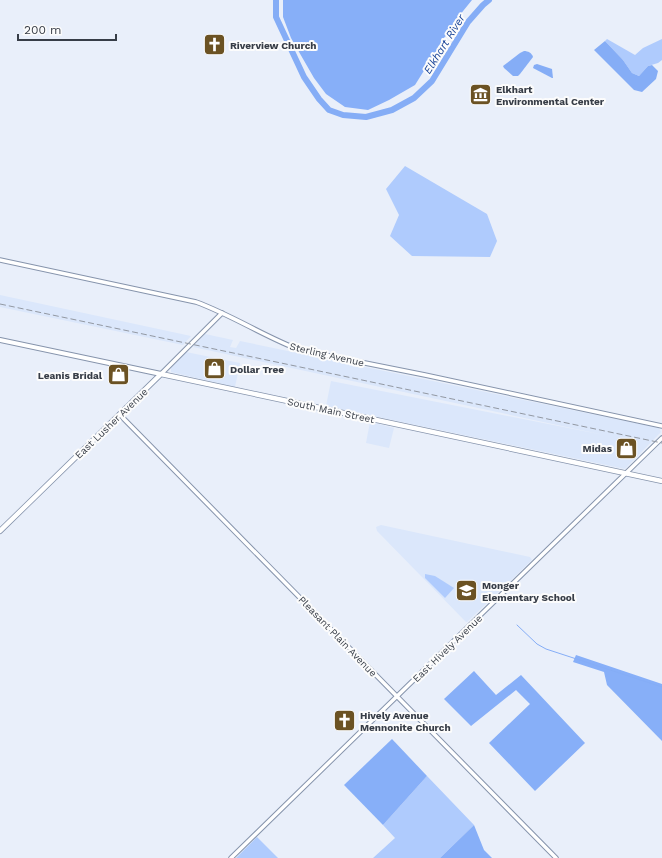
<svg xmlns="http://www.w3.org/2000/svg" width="662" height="858" font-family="'Work Sans',sans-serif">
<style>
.built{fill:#dbe7fb}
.green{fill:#afcbfd}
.forest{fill:#87aff8}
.water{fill:#85adf6}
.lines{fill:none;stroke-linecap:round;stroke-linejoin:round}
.stream{stroke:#85adf6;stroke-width:1}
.river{stroke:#85adf6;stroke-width:6}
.tertiary-casing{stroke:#8694ac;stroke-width:5.5}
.secondary-casing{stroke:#8694ac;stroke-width:6}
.primary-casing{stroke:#8694ac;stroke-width:6}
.tertiary{stroke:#fff;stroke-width:3.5}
.secondary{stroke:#fff;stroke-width:4}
.primary{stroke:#fff;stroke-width:4.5}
.rail{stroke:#9298a2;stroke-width:1;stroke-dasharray:6 3;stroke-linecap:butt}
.labels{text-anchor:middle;stroke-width:4;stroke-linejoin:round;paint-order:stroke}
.poi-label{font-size:10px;font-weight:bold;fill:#373d47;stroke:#fcfcfc;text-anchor:start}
.street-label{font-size:10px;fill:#373d47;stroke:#fcfcfc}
.water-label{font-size:11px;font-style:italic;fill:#1a4598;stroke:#fcfcfc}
</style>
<rect width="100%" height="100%" fill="#e9effa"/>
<g class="built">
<polygon points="0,295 191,336 183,345 0,307"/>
<polygon points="205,334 233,340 230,347 236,348 240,341 659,428 661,432 625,469 326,406 331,381 604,435 193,347"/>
<polygon points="186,352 240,363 235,387 171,372 171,368"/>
<polygon points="370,422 394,428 389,448 366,443"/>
<polygon points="381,525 530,557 532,560 467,622 466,622 377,531 376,527"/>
</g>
<g class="green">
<polygon points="607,39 635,55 643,48 662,39 662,60 658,63 648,66 639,76 632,73 623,60 605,41"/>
<polygon points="405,166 487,214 497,241 490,257 412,256 390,236 399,215 386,189"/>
<polygon points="425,574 435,576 454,588 445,598 425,578"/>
<polygon points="427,776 474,825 440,858 373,858 395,838 383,825"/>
<polygon points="257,837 278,858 236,858"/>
</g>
<g class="forest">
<polygon points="283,0 472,0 455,21 415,85 389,100 368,110 345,107 326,94 314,78 291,38 283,17"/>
<polygon points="576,655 662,684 662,741 607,685 604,672 573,662"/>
<polygon points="474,671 496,695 521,675 585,743 535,791 489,743 530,704 516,690 471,726 444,699"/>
<polygon points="392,739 427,776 383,825 344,785"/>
<polygon points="474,825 484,850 492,858 440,858"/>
</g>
<g class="water">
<polygon points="605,41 623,60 632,73 639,76 648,66 652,65 658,71 656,79 642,92 634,90 594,50"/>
<path d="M524,51C528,51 532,53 533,57L520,74L518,76H513L504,68L503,66L520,53Z"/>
<polygon points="537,64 552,69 553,78 552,78 533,68 534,65"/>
</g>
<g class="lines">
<polyline class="stream" points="517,625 537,644 546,649 662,687"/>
<polyline class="river" points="276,0 276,17 304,77 319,99 329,110 343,115 366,117 392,110 414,98 432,81 468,22 483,5 489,0"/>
<defs>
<g id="tertiary">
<path d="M0,260L196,302C232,315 265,337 300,350L425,375L662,426"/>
<polyline points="161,374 222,313"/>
<polyline points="120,414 123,418 556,858"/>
<polyline points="231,858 662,438"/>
</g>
<polyline id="secondary" points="0,340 161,374"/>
<polyline id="primary" points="0,531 161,374 662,481"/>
</defs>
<use href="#tertiary" class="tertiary-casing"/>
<use href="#secondary" class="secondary-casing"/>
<use href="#primary" class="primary-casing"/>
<use href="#tertiary" class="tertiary"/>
<use href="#secondary" class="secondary"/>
<use href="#primary" class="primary"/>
<polyline class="rail" points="0,304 662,443"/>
</g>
<defs>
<symbol id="church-square" viewBox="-11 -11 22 22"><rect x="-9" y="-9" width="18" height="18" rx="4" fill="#6b5223" stroke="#fcfcfc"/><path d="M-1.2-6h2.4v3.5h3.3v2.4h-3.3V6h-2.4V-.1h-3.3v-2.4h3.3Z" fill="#fff"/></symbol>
<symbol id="museum-square" viewBox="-11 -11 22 22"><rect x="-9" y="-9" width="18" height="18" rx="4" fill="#6b5223" stroke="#fcfcfc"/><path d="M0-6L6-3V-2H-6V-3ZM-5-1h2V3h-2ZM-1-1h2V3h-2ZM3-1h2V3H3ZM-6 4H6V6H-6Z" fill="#fff"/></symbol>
<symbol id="shop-square" viewBox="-11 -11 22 22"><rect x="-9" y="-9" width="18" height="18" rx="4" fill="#6b5223" stroke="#fcfcfc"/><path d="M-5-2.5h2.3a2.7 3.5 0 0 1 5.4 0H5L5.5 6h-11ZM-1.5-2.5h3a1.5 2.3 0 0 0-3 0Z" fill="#fff"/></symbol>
<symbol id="school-square" viewBox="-11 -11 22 22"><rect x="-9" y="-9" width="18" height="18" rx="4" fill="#6b5223" stroke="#fcfcfc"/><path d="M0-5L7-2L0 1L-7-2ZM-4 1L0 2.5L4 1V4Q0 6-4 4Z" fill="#fff"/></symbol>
</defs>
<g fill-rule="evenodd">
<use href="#church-square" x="202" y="32" width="25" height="25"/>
<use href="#museum-square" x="468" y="82" width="25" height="25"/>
<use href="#shop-square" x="202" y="356" width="25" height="25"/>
<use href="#shop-square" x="106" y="362" width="25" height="25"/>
<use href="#shop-square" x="614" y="436" width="25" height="25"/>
<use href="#school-square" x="454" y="578" width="25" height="25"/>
<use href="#church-square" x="332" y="708" width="25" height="25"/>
</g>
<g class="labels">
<g class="poi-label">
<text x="230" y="49">Riverview Church</text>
<text x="496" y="93">Elkhart<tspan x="496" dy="12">Environmental Center</tspan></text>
<text x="230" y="373">Dollar Tree</text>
<text x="102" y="379" text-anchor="end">Leanis Bridal</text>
<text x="612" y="452" text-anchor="end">Midas</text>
<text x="482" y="589">Monger<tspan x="482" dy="12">Elementary School</tspan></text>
<text x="360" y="719">Hively Avenue<tspan x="360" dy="12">Mennonite Church</tspan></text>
</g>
<g class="street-label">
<text transform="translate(327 354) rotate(13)" y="4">Sterling Avenue</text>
<text transform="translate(331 410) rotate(12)" y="4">South Main Street</text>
<text transform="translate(111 423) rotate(-44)" y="4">East Lusher Avenue</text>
<text transform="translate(338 636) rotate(46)" y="4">Pleasant Plain Avenue</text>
<text transform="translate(447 648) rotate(-44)" y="4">East Hively Avenue</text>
</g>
<g class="water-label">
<text transform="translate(444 44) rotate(-58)" y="4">Elkhart River</text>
</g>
</g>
<path d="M18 34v6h98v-6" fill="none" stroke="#373d47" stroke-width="2"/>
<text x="24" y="34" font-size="12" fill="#373d47" stroke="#fcfcfc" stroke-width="3" paint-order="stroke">200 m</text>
</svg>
